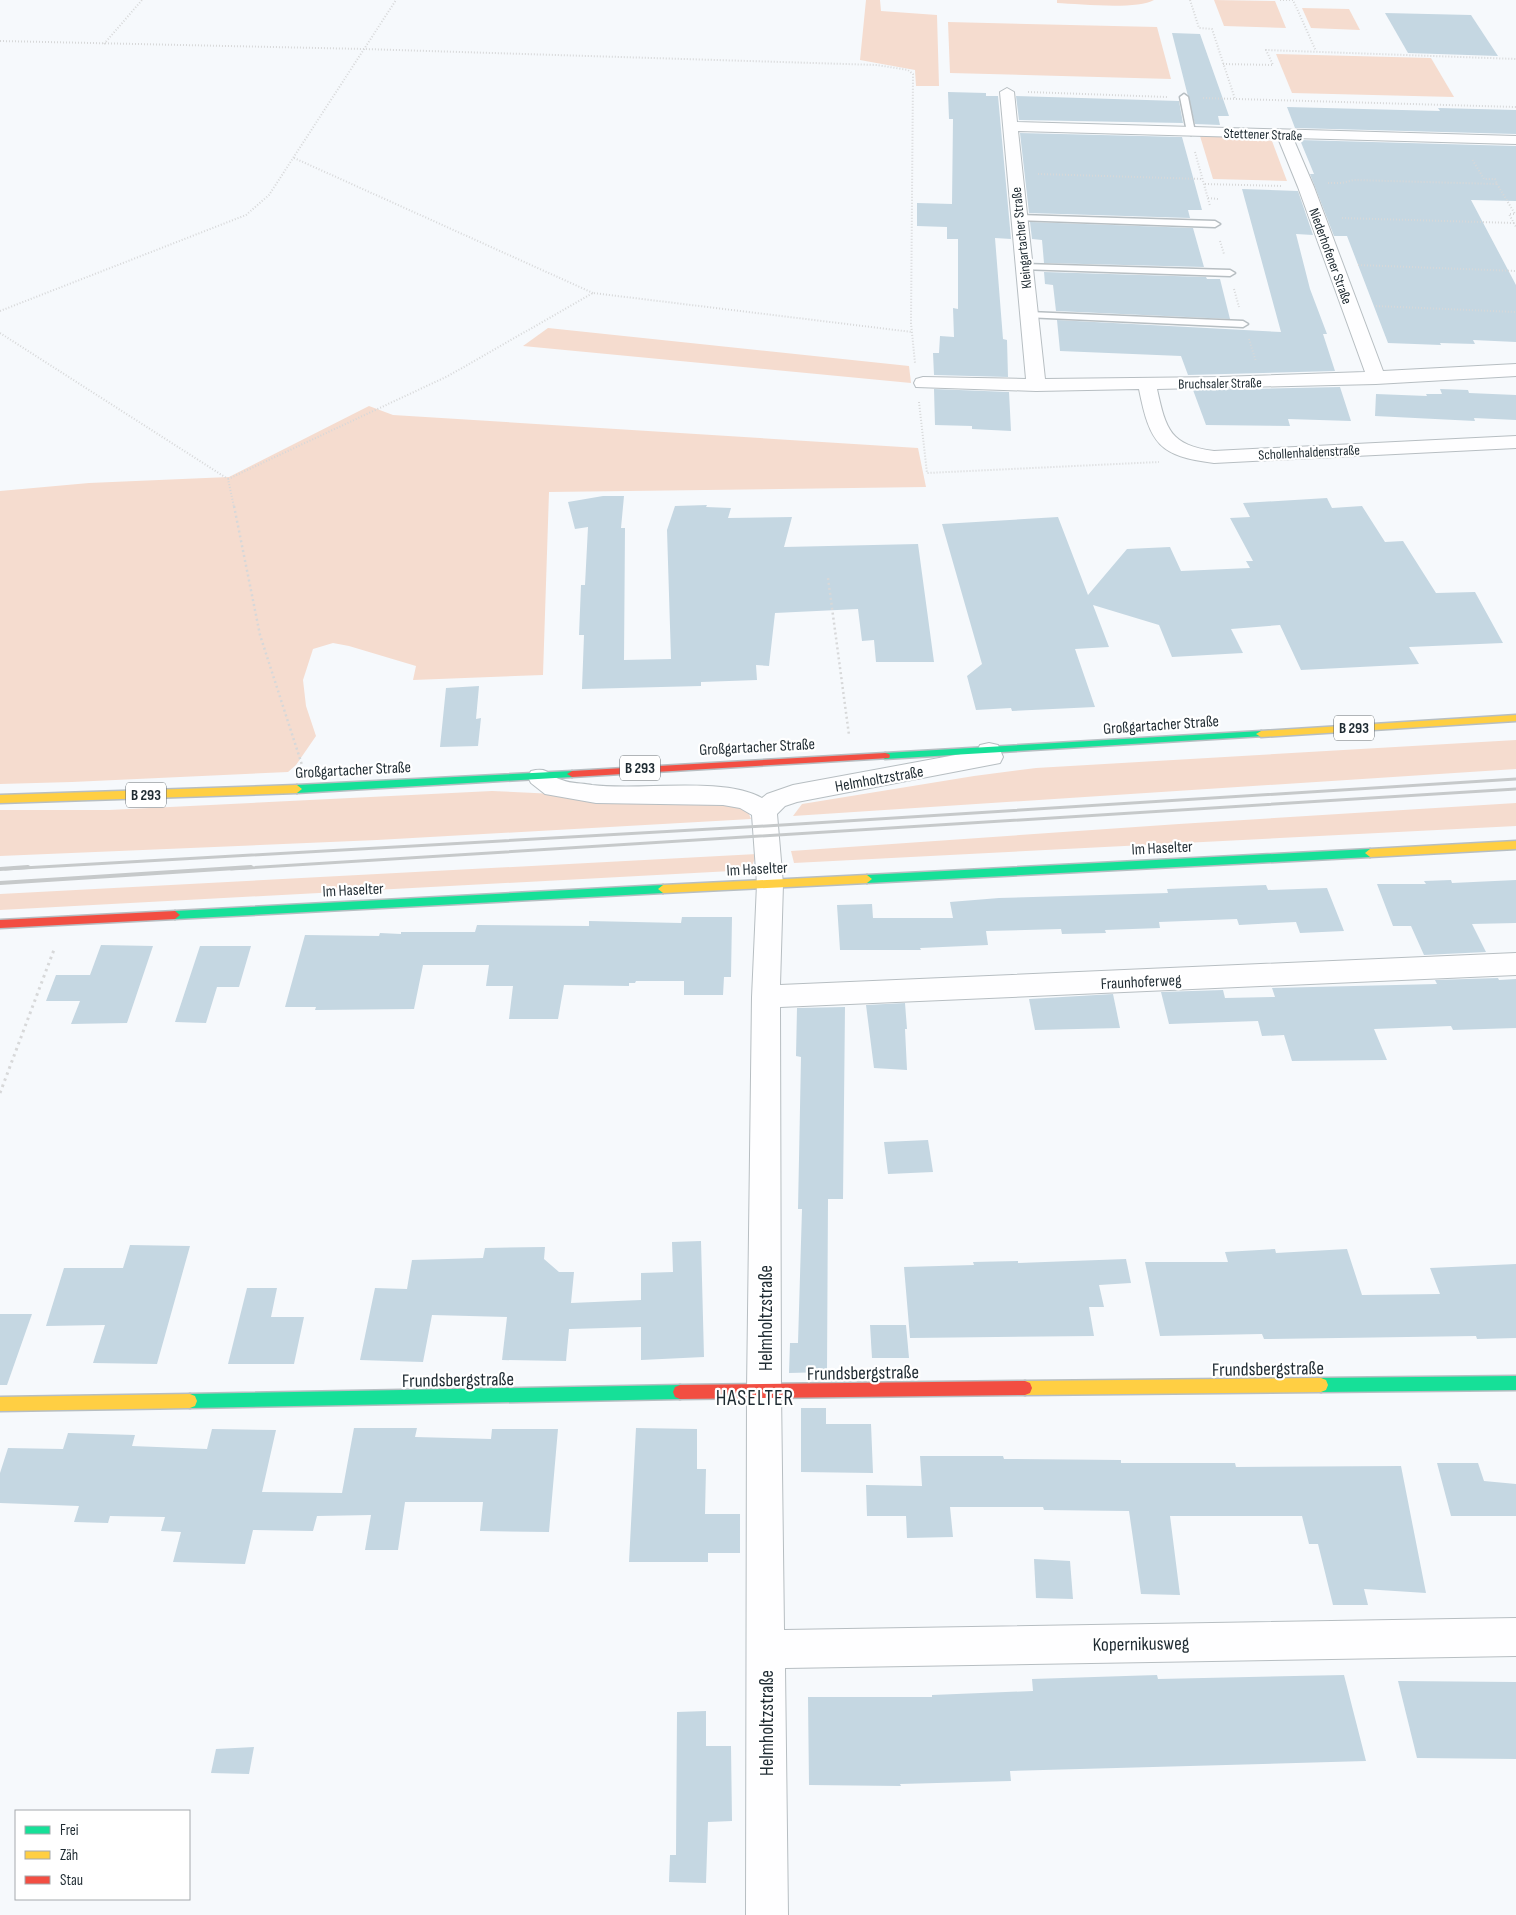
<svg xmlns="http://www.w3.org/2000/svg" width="1516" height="1915" font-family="'Sofia Sans Condensed',sans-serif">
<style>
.green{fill:#f5dccf}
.building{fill:#c5d7e2}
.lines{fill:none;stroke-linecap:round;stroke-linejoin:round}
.lane-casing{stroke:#b7bec2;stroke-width:3}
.street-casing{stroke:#b7bec2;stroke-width:2}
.fast-casing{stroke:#b7bec2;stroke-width:3}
.slow-casing{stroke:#b7bec2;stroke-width:3}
.jam-casing{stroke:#b7bec2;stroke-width:3}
.path-far2{stroke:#d7d8d9;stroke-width:2;stroke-dasharray:1 2;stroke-linecap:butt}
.path-far1{stroke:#d7d8d9;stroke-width:2.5;stroke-dasharray:2 3;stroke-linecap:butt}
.path{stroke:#d7d8d9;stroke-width:3;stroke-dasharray:2.5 4;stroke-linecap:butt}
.lane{fill:#fefeff;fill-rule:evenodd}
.street{fill:#fefeff;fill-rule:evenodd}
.fast{fill:#16e098;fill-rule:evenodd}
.slow{fill:#ffcf43;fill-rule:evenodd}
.jam{fill:#f24e42;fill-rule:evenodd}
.rail-far1{stroke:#c6c9ca;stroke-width:3}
.rail{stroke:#c6c9ca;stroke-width:4}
.labels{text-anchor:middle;stroke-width:4.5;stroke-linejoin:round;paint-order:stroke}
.far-street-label{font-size:14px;fill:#1f2b32;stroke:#fff}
.shield{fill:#fff;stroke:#626b70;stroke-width:1}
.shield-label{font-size:15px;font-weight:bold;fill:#1f2b32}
.street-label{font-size:16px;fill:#1f2b32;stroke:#fff}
.near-street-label{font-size:19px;fill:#1f2b32;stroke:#fff}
.near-neighbourhood-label{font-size:21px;letter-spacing:1px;fill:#1f2b32;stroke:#fff}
</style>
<rect width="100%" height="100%" fill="#f6f9fc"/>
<g class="green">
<polygon points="866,0 880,0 881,11 937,15 939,86 916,86 915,70 860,60"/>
<path d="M1057,0H1154C1137,10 1079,4 1057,3Z"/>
<polygon points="1214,0 1275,1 1286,28 1224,26"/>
<polygon points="1302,8 1349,9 1360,30 1311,28"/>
<polygon points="948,22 1157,27 1171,79 950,73"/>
<polygon points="1276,54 1431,58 1454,97 1292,93"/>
<polygon points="1200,136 1254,138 1272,141 1287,181 1213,179"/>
<polygon points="548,328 909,366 911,383 523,346"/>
<polygon points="369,406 393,415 918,448 926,487 549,492 543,675 413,680 416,666 349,646 333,643 313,649 303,680 306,706 316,736 296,765 288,772 72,782 0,784 0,491 89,483 229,477"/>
<polygon points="1516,740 1516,769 793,816 802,804 974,776 1036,768"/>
<polygon points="492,791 726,802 747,809 751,819 377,840 0,856 0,810 109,810"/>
<polygon points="1516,803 1516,826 794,863 791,851 1179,824"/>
<polygon points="757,854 750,870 0,910 0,894"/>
</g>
<g class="building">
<polygon points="1385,13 1471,15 1498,56 1408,53"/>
<polygon points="1172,33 1200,34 1229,116 1218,116 1220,125 1195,124"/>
<polygon points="948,92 986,93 986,96 998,96 1011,239 995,238 1003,339 1007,340 1008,377 934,375 933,353 939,353 940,336 954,337 953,308 958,309 958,239 947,239 947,227 917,226 917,203 952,204 953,119 949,119"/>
<polygon points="1016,96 1179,101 1183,123 1019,120"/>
<polygon points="1287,107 1440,111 1438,108 1516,110 1516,134 1295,128"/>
<polygon points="1020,133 1182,137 1202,210 1188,210 1190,218 1029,213"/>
<polygon points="1300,140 1516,146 1516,201 1471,200 1516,285 1516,342 1473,340 1475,344 1440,343 1441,345 1388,343 1347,236 1334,236 1310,174 1314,174"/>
<polygon points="1242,189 1298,191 1313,235 1296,234 1310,289 1327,334 1323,334 1335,371 1188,375 1181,356 1060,351 1057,320 1281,332"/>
<polygon points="1030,222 1193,228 1204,267 1044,263 1042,240 1032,239"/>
<polygon points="1044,272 1206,277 1207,279 1220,279 1230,319 1056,311 1053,285 1045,284"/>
<polygon points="1340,387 1351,421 1288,419 1290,426 1206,425 1193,390"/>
<polygon points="934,389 1009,392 1011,431 972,429 972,426 935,425"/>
<polygon points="1440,389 1468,390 1469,393 1516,395 1516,420 1474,418 1475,421 1375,416 1376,394 1427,396 1426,394 1442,394"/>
<polygon points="603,496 624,496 621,528 625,528 624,660 671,659 667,530 675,506 707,505 706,507 731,508 728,518 792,517 784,547 918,544 934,662 876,662 874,640 862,641 858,609 775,613 769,666 756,665 757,680 701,682 701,686 582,689 584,635 579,635 581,585 585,585 588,527 575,529 568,502"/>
<polygon points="1327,498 1332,508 1362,506 1385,542 1403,541 1436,593 1475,592 1503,643 1409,647 1419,664 1301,670 1280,625 1231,629 1243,653 1172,657 1159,625 1093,605 1109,647 1075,649 1095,707 1012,711 1011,708 976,710 967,676 982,664 942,524 1058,517 1088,595 1127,549 1170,547 1181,571 1250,568 1246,561 1253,561 1230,518 1250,517 1243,503"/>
<polygon points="479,686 476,719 481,718 478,746 440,747 446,688"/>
<polygon points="1451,880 1452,883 1516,880 1516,923 1472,924 1486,952 1424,955 1411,926 1393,926 1377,884 1426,884 1424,881"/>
<polygon points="1266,885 1268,890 1327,888 1344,931 1300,933 1296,922 1239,925 1237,919 1159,922 1160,928 1105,930 1106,933 1062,934 1061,929 986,931 988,945 920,948 921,950 840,950 837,905 872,904 873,918 953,918 950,902 999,898 1168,893 1167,889"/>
<polygon points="682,917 732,917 731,977 724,977 723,995 684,995 684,981 636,981 635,983 629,983 629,986 564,985 558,1019 509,1019 513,986 486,986 489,965 423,965 414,1009 315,1010 316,1007 285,1007 305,935 379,936 380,933 401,934 401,932 475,932 477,925 589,926 589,921 681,923"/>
<polygon points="101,945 153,946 127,1023 71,1024 80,1001 46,1001 56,975 90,975"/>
<polygon points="200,946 251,946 239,987 217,987 206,1023 175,1022"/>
<polygon points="1498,978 1499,980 1516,979 1516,1028 1453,1030 1451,1026 1374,1029 1387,1060 1292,1061 1284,1035 1262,1036 1258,1021 1169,1024 1161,992 1223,990 1225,998 1275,997 1272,988 1437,984 1435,980"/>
<polygon points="1113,994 1120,1028 1035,1030 1029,999"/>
<polygon points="905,1003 907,1029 905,1029 907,1070 874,1068 866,1005"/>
<polygon points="845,1007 843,1199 828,1199 827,1372 789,1373 790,1343 798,1343 802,1209 798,1209 801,1057 796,1056 797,1008"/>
<polygon points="928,1140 933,1172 888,1174 884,1142"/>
<polygon points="701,1241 704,1357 641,1360 641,1327 569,1329 566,1361 502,1360 507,1317 432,1315 423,1362 360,1360 375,1288 407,1289 412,1260 483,1258 485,1248 545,1247 544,1259 559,1272 574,1272 571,1303 641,1300 641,1273 673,1272 672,1242"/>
<polygon points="130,1245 190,1246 157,1364 93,1363 105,1325 46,1326 64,1268 123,1268"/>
<polygon points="1275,1249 1276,1253 1347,1249 1362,1295 1440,1294 1430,1268 1516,1264 1516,1338 1477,1339 1476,1336 1264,1339 1262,1334 1160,1336 1145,1262 1228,1262 1225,1252"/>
<polygon points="1126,1259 1131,1283 1099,1285 1104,1307 1089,1307 1094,1336 910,1338 904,1267 974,1265 973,1262 1018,1261 1018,1263"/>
<polygon points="247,1288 277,1288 271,1317 304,1317 294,1364 228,1364"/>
<polygon points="0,1314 32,1314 7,1385 0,1385"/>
<polygon points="870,1325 906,1325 909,1358 872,1358"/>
<polygon points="801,1408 826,1408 826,1424 871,1424 873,1473 801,1472"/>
<polygon points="354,1428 417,1428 415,1437 491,1439 492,1429 558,1429 549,1532 480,1531 483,1502 405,1502 398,1550 365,1550 371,1515 317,1516 313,1531 253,1530 245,1564 173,1562 181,1532 161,1531 165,1517 110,1516 108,1523 74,1522 79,1506 0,1503 0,1473 8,1448 63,1449 68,1433 135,1435 132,1446 207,1449 212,1429 276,1430 262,1492 342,1493"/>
<polygon points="636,1428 697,1429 697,1469 706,1469 705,1514 740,1514 740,1553 708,1553 708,1562 629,1562"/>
<polygon points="920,1456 1003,1456 1004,1459 1121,1460 1121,1463 1235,1463 1236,1467 1401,1466 1426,1593 1364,1589 1368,1605 1333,1605 1318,1544 1309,1544 1302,1516 1170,1516 1180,1595 1141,1594 1129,1511 1044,1510 1043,1507 950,1507 953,1537 907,1538 906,1516 867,1516 866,1485 922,1486"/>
<polygon points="1437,1463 1478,1463 1484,1481 1516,1484 1516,1516 1451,1516"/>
<polygon points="1034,1559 1070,1561 1073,1599 1036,1598"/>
<polygon points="1157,1675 1158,1679 1344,1675 1366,1761 1010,1771 1011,1781 900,1784 901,1786 809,1785 808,1697 932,1697 932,1695 1033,1691 1032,1679"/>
<polygon points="1398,1681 1516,1682 1516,1759 1417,1758"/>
<polygon points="706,1711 706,1746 731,1746 732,1821 708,1822 706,1883 669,1882 670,1855 676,1855 677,1712"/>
<polygon points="254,1747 249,1774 211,1773 216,1749"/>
</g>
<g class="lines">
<defs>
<g id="lane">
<polygon points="1184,94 1188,97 1195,132 1191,135 1187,132 1180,97"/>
<polygon points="1019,215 1215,221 1220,224 1215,227 1016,220 1016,216"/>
<polygon points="1024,264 1230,270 1235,273 1230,276 1020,269 1020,265"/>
<polygon points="1029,312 1243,321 1248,324 1243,327 1025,317 1024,315 1025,313"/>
</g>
<g id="street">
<path d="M1007,88L1014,92L1017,122L1516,136V144L1293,138L1314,187L1383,371L1516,364V376L1376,384L1157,389C1166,430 1170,445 1214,451L1516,436V448L1214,463C1159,456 1150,444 1139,389L1036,391L916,387L914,383L916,379L923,377L1026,379L1000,92ZM1018,131L1278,138L1298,187L1365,372L1220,377L1045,379Z"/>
<path d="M989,743L998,745L1003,757L1000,763L797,802L785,806L777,814L783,884L780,985L1516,953V975L780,1007L781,1391L784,1630L1516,1618V1656L785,1668L788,1915H746L747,1391L752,997L757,884L752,815L740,808L723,805L596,803L545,794L531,783L528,777L531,771C549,766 548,776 562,780C571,784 583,783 592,785C639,791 723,776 762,798L767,794L793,785L977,751L980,745Z"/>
</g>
<g id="fast">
<polygon points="1261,731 1264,732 1266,734 1264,736 885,759 880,756 885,753"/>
<polygon points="572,771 577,774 572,777 297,793 292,789 297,785"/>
<polygon points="1370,849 1375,853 1370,857 867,883 862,879 867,875"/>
<polygon points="663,885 668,889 663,893 175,919 170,915 175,911"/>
<polygon points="1516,1376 1516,1390 1321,1392 1316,1390 1314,1385 1316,1380 1321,1378"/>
<polygon points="680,1385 685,1387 687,1392 685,1397 680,1399 190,1408 185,1406 183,1401 185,1396 190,1394"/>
</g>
<g id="slow">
<polygon points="1516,715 1516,721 1261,737 1256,734 1261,731"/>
<polygon points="297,785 302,789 297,793 0,803 0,795"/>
<polygon points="1516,841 1516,849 1370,857 1365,853 1370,849"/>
<polygon points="867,875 872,879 867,883 663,893 658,889 663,885"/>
<polygon points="1321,1378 1326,1380 1328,1385 1326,1390 1321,1392 1025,1395 1020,1393 1018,1388 1020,1383 1025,1381"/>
<polygon points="190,1394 195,1396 197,1401 195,1406 190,1408 0,1411 0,1397"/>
</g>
<g id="jam">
<polygon points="885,753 889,754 890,756 889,758 572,777 567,774 572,771"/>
<polygon points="175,911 180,915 175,919 0,928 0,920"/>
<polygon points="1025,1381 1030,1383 1032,1388 1030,1393 1025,1395 680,1399 675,1397 673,1392 675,1387 680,1385"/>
</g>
</defs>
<use href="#lane" class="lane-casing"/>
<use href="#street" class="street-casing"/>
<use href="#fast" class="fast-casing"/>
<use href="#slow" class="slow-casing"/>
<use href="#jam" class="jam-casing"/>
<g class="path-far2">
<polyline points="1190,0 1199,28 1212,29 1235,99"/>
<polyline points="1280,0 1293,0 1316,51"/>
<polyline points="0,41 364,49 877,65 908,70 913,74 911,323 915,363"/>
<polyline points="104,44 142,0"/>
<polyline points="1223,64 1273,65 1266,50 1516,59"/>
<polyline points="1028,92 1167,97"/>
<polyline points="1203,98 1516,107"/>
<polyline points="1195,152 1210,206"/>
<polyline points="294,158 593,293"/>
<polyline points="1038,174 1203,179"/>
<polyline points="1328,183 1342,183 1354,180 1497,184 1495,179 1484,179 1472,159"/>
<polyline points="1205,184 1282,186"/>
<polyline points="1497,184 1515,214 1509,214 1516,227"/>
<polyline points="1208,198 1218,199"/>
<polyline points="1342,218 1514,223"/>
<polyline points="1220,241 1224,254"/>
<polyline points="1358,265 1516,271"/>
<polyline points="1234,289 1239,307"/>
<polyline points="1376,306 1516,312"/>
<polyline points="0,311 246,215 269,195 396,0"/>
<polyline points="0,333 228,479 234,507"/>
<polyline points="1249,339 1256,362"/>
<polyline points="919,402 927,473 1159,462"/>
<polyline points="228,479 448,376 593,293 912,332"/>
</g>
<g class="path-far1">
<polyline points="234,506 260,635 302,765"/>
<polyline points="828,578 849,735"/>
</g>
<polyline class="path" points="0,1093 55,947"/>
<use href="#lane" class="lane"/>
<use href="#street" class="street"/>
<use href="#fast" class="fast"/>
<use href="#slow" class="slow"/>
<use href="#jam" class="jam"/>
<g class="rail-far1">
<polyline points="5,869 766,826 1516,779"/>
<polyline points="231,869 1516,789"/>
</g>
<g class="rail">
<polyline points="0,869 28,867"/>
<polyline points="0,883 251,867"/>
</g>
</g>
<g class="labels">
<g class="far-street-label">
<text transform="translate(1263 134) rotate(2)" y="5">Stettener Straße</text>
<text transform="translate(1021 238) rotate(-96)" y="5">Kleingartacher Straße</text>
<text transform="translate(1331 256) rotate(70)" y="5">Niederhofener Straße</text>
<text transform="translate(1220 383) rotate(-1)" y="5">Bruchsaler Straße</text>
<text transform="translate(1309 452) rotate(-3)" y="5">Schollenhaldenstraße</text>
</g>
<g class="shield">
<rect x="1334" y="715.5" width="40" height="25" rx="4"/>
<rect x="620" y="755.5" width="40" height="25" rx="4"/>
<rect x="126" y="782.5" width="40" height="25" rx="4"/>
</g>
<g class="shield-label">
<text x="1354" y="733">B 293</text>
<text x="640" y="773">B 293</text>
<text x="146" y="800">B 293</text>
</g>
<g class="street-label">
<text transform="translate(1161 724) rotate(-4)" y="6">Großgartacher Straße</text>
<text transform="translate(757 746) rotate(-3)" y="6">Großgartacher Straße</text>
<text transform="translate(353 769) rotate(-3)" y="6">Großgartacher Straße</text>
<text transform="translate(879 778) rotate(-10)" y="6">Helmholtzstraße</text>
<text transform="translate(1162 847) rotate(-3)" y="6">Im Haselter</text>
<text transform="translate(757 868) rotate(-3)" y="6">Im Haselter</text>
<text transform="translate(353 889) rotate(-3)" y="6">Im Haselter</text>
<text transform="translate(1141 981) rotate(-3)" y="6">Fraunhoferweg</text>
</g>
<g class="near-street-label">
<text transform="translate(765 1318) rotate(-90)" y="7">Helmholtzstraße</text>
<text transform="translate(1268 1368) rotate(-1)" y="7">Frundsbergstraße</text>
<text transform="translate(863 1372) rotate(-1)" y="7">Frundsbergstraße</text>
<text transform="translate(458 1379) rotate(-1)" y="7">Frundsbergstraße</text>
<text transform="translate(1141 1643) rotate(-1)" y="7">Kopernikusweg</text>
<text transform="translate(766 1723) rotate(-90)" y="7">Helmholtzstraße</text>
</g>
<g class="near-neighbourhood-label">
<text x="755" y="1405">HASELTER</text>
</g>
</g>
<rect x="15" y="1810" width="175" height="90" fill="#ffffff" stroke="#a5aaad"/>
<rect x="25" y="1826" width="25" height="8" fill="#16e098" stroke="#a5aaad"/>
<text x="60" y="1835" font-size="15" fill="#1f2b32">Frei</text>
<rect x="25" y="1851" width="25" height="8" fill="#ffcf43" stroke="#a5aaad"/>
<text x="60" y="1860" font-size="15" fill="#1f2b32">Zäh</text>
<rect x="25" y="1876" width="25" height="8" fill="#f24e42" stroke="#a5aaad"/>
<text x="60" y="1885" font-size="15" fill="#1f2b32">Stau</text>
</svg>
